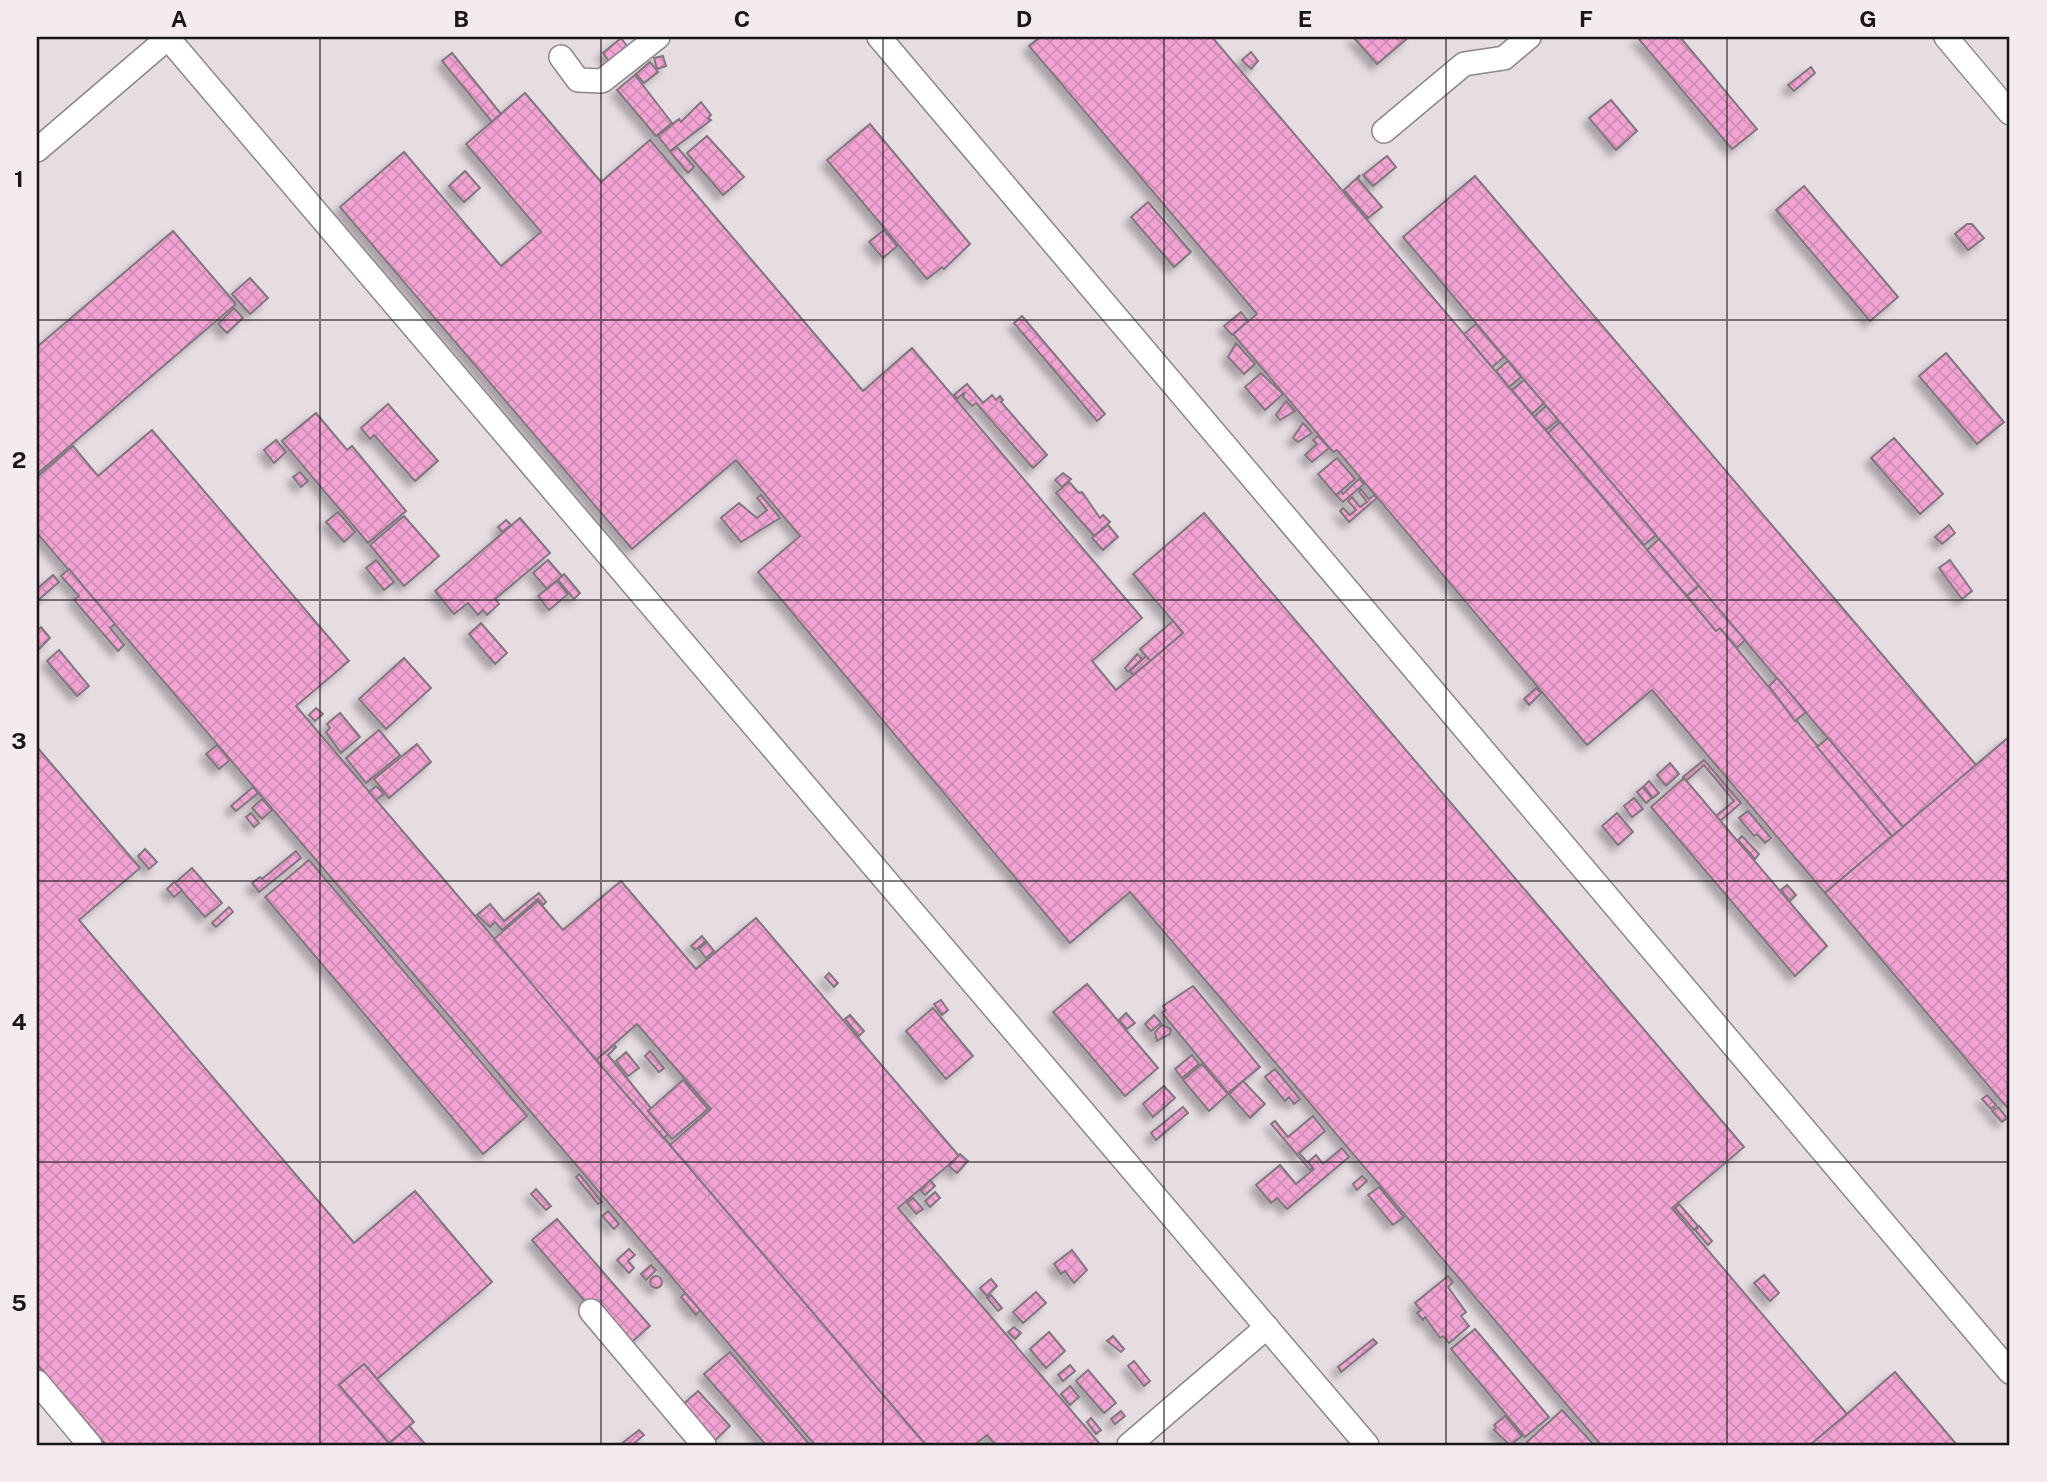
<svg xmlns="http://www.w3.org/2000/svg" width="2047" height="1482" font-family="'Public Sans',sans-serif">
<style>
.building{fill:url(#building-cross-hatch);stroke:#80787d;stroke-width:2;filter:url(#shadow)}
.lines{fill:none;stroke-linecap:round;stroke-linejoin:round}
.minor-casing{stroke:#8d858a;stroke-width:26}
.minor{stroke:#fff;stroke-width:23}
.grid{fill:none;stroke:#191618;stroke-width:2;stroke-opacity:0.55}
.neatline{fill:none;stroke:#191618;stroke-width:2.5}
.grid-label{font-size:23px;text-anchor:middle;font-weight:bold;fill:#191618}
</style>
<defs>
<pattern id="building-cross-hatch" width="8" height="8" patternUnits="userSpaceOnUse" patternTransform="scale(1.75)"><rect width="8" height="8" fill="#f2a3d3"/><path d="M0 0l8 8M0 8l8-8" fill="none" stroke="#cf8cb4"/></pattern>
<filter id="shadow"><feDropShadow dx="-6" dy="6" stdDeviation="3.5" flood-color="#0004"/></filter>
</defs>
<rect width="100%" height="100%" fill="#e6dde2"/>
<g class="building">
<polygon points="1040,37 1212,37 1716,631 1720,628 1892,836 1825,893 1652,690 1587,745 1337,450 1333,452 1233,334 1257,314 1029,46"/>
<polygon points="1353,37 1409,37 1377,64"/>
<polygon points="1637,37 1680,37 1757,129 1732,149"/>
<polygon points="621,38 627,46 609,61 603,53"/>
<polygon points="1251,52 1258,61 1251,69 1242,60"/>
<polygon points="452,53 501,114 492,122 442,61"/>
<polygon points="663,56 666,66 657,69 654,58"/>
<polygon points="650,62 658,72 644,83 636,74"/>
<polygon points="1811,67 1815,73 1794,91 1788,85"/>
<polygon points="635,75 672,123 656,136 617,90"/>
<polygon points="525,93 601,182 650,140 863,391 912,348 1142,618 1092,661 1116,690 1183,633 1133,574 1204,513 1744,1147 1672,1208 1847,1414 1810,1445 1601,1445 1130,892 1070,943 758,572 800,536 736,460 632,549 340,207 404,152 501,266 541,232 466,144"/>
<polygon points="1611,100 1637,131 1616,150 1589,118"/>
<polygon points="701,102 711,115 708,118 711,120 670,151 658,136 679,119 681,122"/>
<polygon points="870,124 970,244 944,269 942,267 927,279 827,160"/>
<polygon points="707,136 744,177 723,195 687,153"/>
<polygon points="677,147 694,167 688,173 670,152"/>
<polygon points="1387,156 1396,167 1373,186 1363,175"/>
<polygon points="465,171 480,188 464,202 449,186"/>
<polygon points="1360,175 1358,179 1382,207 1368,218 1344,190"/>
<polygon points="1475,176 1976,765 1903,827 1403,237"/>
<polygon points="1804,186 1898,297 1870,321 1776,210"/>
<polygon points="1148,202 1191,252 1174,267 1131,217"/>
<polygon points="1967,224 1972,224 1984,238 1968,250 1955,234"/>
<polygon points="884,230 897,246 883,258 869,242"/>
<polygon points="173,231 236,304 37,474 37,347"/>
<polygon points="250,278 268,298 250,314 232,294"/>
<polygon points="234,308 243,318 227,333 218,324"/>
<polygon points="1241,312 1248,321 1232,335 1224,326"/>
<polygon points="1022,316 1105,414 1097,421 1014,323"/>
<polygon points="1476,324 1504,357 1492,367 1464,334"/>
<polygon points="1236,343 1255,364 1244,374 1228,357"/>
<polygon points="1946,353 2004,422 1977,444 1919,376"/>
<polygon points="1508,361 1521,377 1509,387 1496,371"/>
<polygon points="1261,373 1283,394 1265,410 1245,387"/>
<polygon points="1524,380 1544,403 1532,414 1512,390"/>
<polygon points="967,384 983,403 992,395 996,400 1000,396 1003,400 1001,402 1047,455 1033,468 976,403 972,406 963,397 965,392 957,399 954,395"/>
<polygon points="1286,401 1295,411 1280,420 1276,415"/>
<polygon points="388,404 438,461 415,481 374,435 370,439 361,428"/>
<polygon points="1546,406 1558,420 1546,430 1534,417"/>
<polygon points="316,413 347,450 352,446 406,511 368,543 282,441"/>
<polygon points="1560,422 1656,535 1644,545 1548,433"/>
<polygon points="1303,423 1312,433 1298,442 1293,438"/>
<polygon points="152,430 349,661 296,706 926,1445 815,1445 37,533 37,477 73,446 98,476"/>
<polygon points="1318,436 1329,448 1312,462 1305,455 1317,444 1313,440"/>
<polygon points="1894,438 1943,494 1920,514 1871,458"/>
<polygon points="276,440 286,452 274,463 264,450"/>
<polygon points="1337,458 1355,479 1336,495 1318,474"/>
<polygon points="300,472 308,481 301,487 293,477"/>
<polygon points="1063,473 1071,479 1062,487 1055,480"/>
<polygon points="1359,479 1364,484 1343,502 1336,495 1341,491 1343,494"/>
<polygon points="1069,482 1079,493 1082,492 1100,518 1103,515 1110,522 1094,536 1056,493"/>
<polygon points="1361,489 1369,499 1374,495 1377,498 1349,522 1340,511 1343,508 1350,515 1356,510 1348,501 1352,497 1360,507 1367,502 1359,492"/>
<polygon points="761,495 780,518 741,542 721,518 739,503 757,518 767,510 757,498"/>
<polygon points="338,512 355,532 344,542 326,522"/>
<polygon points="404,516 439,556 404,586 370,545"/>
<polygon points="520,518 550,553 495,599 499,604 487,615 483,610 478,615 468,603 454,614 435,591"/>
<polygon points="506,520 511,525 502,532 498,527"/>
<polygon points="1108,525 1118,537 1103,550 1092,538"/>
<polygon points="1949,525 1955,533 1942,544 1935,537"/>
<polygon points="1659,539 1699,586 1687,596 1647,550"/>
<polygon points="376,560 394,582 384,590 366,568"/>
<polygon points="548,560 562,576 547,589 533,573"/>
<polygon points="1950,560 1972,591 1962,599 1939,568"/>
<polygon points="69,569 115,624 110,628 124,645 118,651 74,600 79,596 61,576"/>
<polygon points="564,574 580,593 574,599 558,580"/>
<polygon points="53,575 59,582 37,601 37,589"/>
<polygon points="557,581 568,594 549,610 538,596"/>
<polygon points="1699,586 1745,640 1737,648 1720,628 1716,631 1687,596"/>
<polygon points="1173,621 1183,633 1150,661 1140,649"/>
<polygon points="481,623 507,653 495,664 469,634"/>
<polygon points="41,627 50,638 38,650 37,631"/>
<polygon points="59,650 89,686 77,696 47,661"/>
<polygon points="1137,654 1142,659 1128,672 1125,668"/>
<polygon points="1146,656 1150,661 1133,675 1130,671"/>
<polygon points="404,658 431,688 386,729 359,699"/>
<polygon points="1777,678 1806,712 1795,721 1769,686"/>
<polygon points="1536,688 1541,693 1529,705 1524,699"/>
<polygon points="316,708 323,714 315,721 309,715"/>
<polygon points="340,713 360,737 341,753 326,732 330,728 327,724"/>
<polygon points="379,730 400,755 366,783 346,758"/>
<polygon points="2010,736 2010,1111 1825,893"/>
<polygon points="1828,738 1903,827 1892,836 1817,747"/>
<polygon points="417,744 431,762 389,798 374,779"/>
<polygon points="217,745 230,760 219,769 206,754"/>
<polygon points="37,747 140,868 79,920 354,1243 415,1191 492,1282 377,1379 364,1364 339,1385 389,1443 409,1426 426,1445 106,1445 37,1364"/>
<polygon points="1704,760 1741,803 1720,821 1716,816 1734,801 1704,765 1686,781 1683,777"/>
<polygon points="1670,763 1679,774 1666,786 1657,775"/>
<polygon points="1684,778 1827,946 1795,976 1651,807"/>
<polygon points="1649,781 1659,793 1653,798 1644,786"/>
<polygon points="376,786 384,794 376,800 369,792"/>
<polygon points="253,787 258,793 236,811 231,806"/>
<polygon points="1643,787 1652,798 1646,803 1637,792"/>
<polygon points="1634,798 1643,809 1632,817 1624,806"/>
<polygon points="262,799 272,810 262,819 252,808"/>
<polygon points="1748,811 1771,838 1765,843 1757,834 1754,836 1739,818"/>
<polygon points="251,813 259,823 254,827 246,817"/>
<polygon points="1617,813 1633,832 1618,845 1602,826"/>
<polygon points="1742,836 1759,854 1755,859 1738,840"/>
<polygon points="145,849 157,862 149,869 138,856"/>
<polygon points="296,851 301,858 259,892 252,883 260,877 262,879"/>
<polygon points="309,860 527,1116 483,1154 265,897"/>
<polygon points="192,868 222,903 205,917 175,883"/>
<polygon points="621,881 696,969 756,918 959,1156 898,1208 1099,1443 1096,1445 996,1445 987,1435 974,1445 926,1445 670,1145 711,1109 637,1024 596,1060 494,939 538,901 563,930"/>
<polygon points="174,882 182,890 174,897 167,889"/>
<polygon points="1787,885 1796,895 1790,901 1781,890"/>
<polygon points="539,893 546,902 543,905 538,899 502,930 495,922 490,927 477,915 490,904 504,921"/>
<polygon points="229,907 233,912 216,927 212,923"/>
<polygon points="702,936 706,941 695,950 691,946"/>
<polygon points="707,942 714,951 706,958 699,949"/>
<polygon points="829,973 838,983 834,987 825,977"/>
<polygon points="1087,984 1158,1068 1125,1096 1053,1012"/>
<polygon points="1193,986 1260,1067 1228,1093 1162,1013 1166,1010 1163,1006"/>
<polygon points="941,1000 948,1010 942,1015 934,1004"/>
<polygon points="933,1008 973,1056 946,1079 906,1031"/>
<polygon points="1126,1013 1135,1023 1127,1029 1119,1020"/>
<polygon points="850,1015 864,1031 859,1036 845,1019"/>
<polygon points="1154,1015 1161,1023 1151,1031 1145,1024"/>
<polygon points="1162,1025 1171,1029 1170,1034 1157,1041 1155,1032"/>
<polygon points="614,1045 616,1047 608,1055 651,1108 648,1111 668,1134 664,1138 596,1060"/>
<polygon points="650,1051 664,1068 659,1072 645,1056"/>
<polygon points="626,1052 639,1068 628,1076 616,1061"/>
<polygon points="1192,1055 1199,1064 1182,1078 1175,1069"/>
<polygon points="1202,1064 1228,1094 1209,1111 1183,1080"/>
<polygon points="1275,1069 1300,1099 1294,1104 1289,1097 1285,1101 1265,1077"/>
<polygon points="683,1080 708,1109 672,1139 648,1111"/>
<polygon points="1243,1081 1265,1104 1250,1118 1229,1094"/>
<polygon points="1164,1086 1175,1098 1153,1117 1143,1104"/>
<polygon points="1987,1095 1996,1105 1991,1109 1982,1099"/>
<polygon points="1183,1107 1188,1113 1156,1140 1151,1133"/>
<polygon points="1998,1107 2007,1118 2002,1122 1992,1111"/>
<polygon points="1313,1116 1325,1131 1299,1153 1313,1168 1310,1170 1271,1124 1275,1121 1288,1137"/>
<polygon points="1342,1148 1349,1157 1287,1209 1277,1198 1271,1203 1256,1185 1280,1165 1296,1184 1314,1169 1308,1162 1316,1155 1323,1164"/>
<polygon points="960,1154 968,1161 957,1173 949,1166"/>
<polygon points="579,1174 602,1202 598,1204 576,1177"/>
<polygon points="1362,1176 1367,1181 1357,1190 1353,1184"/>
<polygon points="930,1180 935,1186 925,1195 921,1191"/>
<polygon points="1379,1187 1404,1217 1393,1225 1368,1195"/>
<polygon points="536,1189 551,1206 546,1210 531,1194"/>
<polygon points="935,1192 940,1198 930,1207 925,1201"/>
<polygon points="913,1198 923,1209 916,1214 907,1203"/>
<polygon points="1679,1204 1698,1226 1694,1230 1675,1208"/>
<polygon points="608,1211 619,1224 614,1229 602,1216"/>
<polygon points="557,1219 650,1326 625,1348 532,1240"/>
<polygon points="1699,1226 1712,1241 1708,1245 1695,1230"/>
<polygon points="629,1249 635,1255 628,1261 634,1268 629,1273 617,1260"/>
<polygon points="1072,1250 1087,1270 1074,1283 1065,1271 1061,1274 1054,1264"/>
<polygon points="651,1265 656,1270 646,1280 641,1274"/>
<polygon points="1764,1275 1779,1293 1770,1301 1754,1283"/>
<polygon points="1448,1276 1453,1282 1448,1287 1466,1312 1461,1316 1469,1326 1449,1343 1443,1336 1440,1338 1425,1317 1423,1320 1417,1313 1421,1310 1415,1303"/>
<circle cx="656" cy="1282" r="6"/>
<polygon points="991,1279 997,1286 987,1296 980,1288"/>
<polygon points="1036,1292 1046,1303 1023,1323 1013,1312"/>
<polygon points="685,1293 700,1310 696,1315 681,1297"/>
<polygon points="991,1295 1002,1308 998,1311 987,1298"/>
<polygon points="1014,1327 1021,1333 1015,1339 1008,1332"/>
<polygon points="1475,1329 1549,1417 1525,1437 1451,1349"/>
<polygon points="1049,1332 1065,1351 1046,1368 1030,1349"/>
<polygon points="1113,1336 1124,1349 1121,1352 1107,1341"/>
<polygon points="1373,1339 1377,1343 1341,1372 1338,1367"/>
<polygon points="730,1352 810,1445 766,1445 704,1374"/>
<polygon points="1134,1361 1150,1381 1144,1386 1128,1366"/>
<polygon points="364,1364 414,1422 389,1443 339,1385"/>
<polygon points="1070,1365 1075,1371 1063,1381 1058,1375"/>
<polygon points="1088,1370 1116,1403 1104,1413 1076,1381"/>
<polygon points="1895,1372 1957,1445 1810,1445 1847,1414"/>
<polygon points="1070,1386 1079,1397 1070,1405 1061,1394"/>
<polygon points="698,1391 730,1426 710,1445 678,1409"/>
<polygon points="1562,1410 1594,1445 1530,1445 1527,1442"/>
<polygon points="1121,1411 1125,1416 1115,1424 1111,1419"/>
<polygon points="1505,1416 1522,1436 1514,1442 1516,1445 1510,1445 1494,1430 1496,1427 1494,1425"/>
<polygon points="1091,1418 1101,1430 1096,1434 1087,1422"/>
<polygon points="639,1430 644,1435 632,1445 620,1445"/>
</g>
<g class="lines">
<defs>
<g id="minor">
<polyline points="167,37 1367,1445"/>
<polyline points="879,37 2010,1372"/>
<polyline points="1946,37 2010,113"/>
<polyline points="561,57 578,80 602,81 658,37"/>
<polyline points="1384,131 1464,64 1504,58 1529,37"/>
<polyline points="37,150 169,37"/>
<polyline points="591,1311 704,1445"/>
<polyline points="37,1382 90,1445"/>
<polyline points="1129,1445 1267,1327"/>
</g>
</defs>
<use href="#minor" class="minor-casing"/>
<use href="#minor" class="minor"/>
</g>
<path class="grid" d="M320,37V1445M601,37V1445M883,37V1445M1164,37V1445M1446,37V1445M1727,37V1445M37,320H2010M37,600H2010M37,881H2010M37,1162H2010"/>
<rect width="2047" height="1482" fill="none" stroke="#f4eaf0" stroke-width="77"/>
<rect x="38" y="38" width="1970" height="1406" class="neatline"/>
<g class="grid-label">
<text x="179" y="27">A</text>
<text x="461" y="27">B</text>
<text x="742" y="27">C</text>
<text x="1024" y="27">D</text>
<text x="1305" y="27">E</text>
<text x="1586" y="27">F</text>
<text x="1868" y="27">G</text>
<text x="19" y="187">1</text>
<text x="19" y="468">2</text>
<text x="19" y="749">3</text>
<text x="19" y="1030">4</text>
<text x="19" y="1311">5</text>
</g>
</svg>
